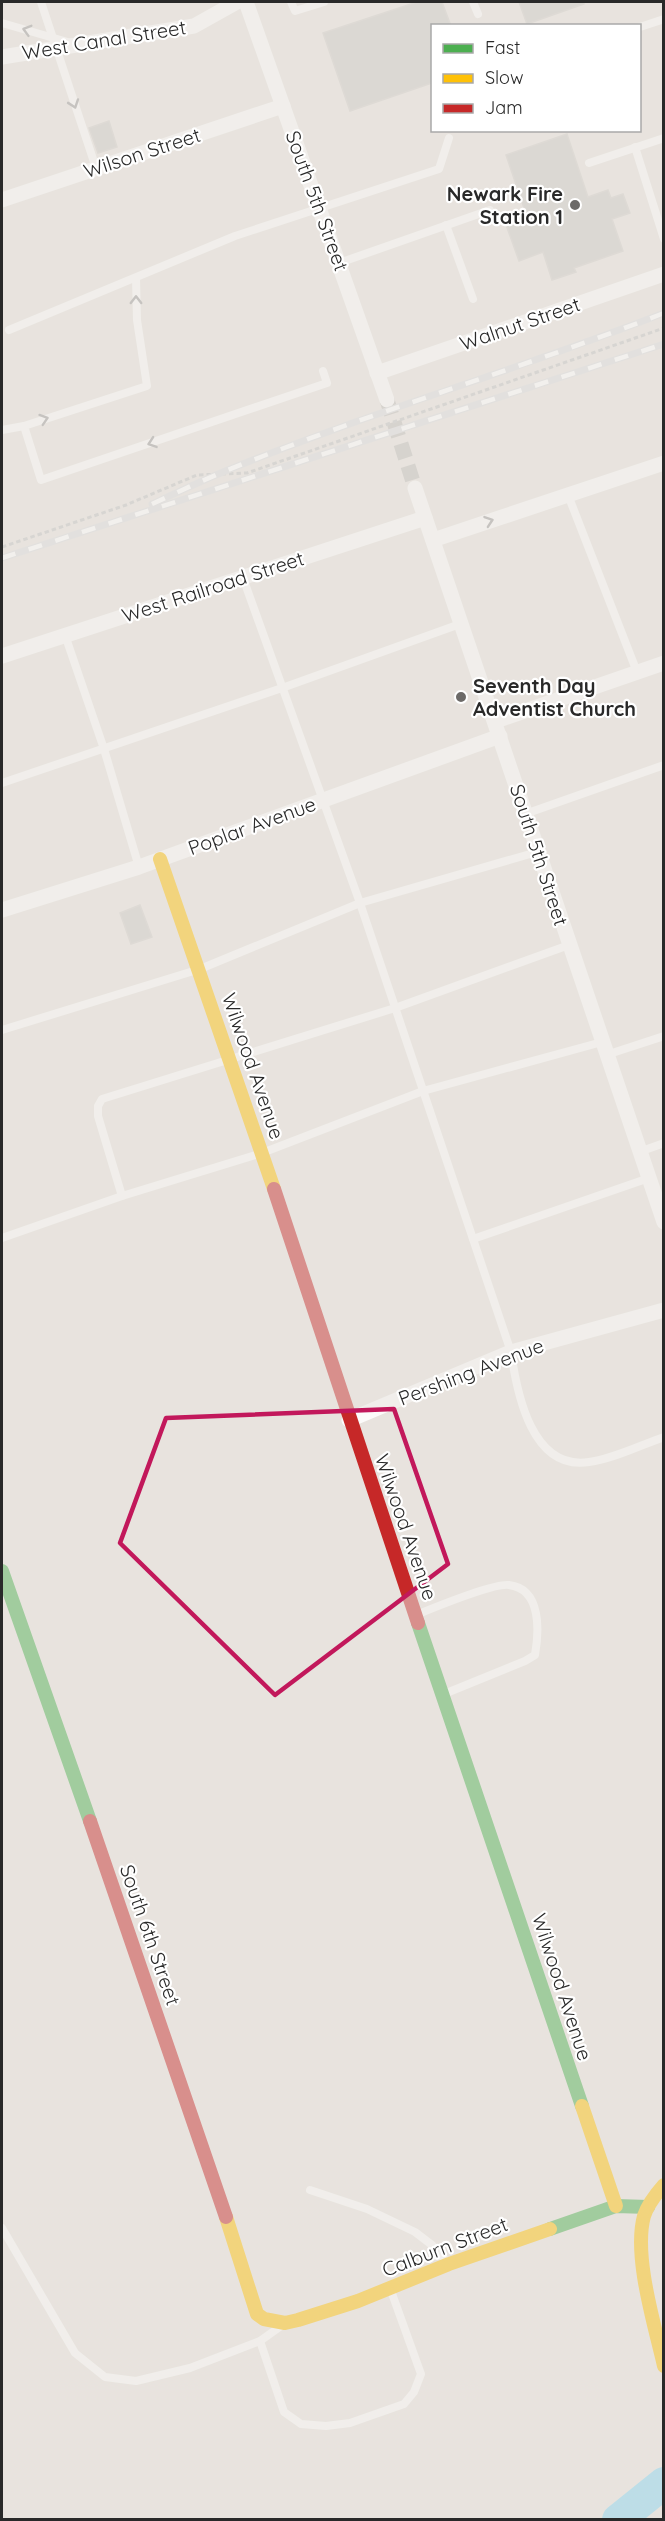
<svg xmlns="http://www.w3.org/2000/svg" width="665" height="2521" font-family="Quicksand,sans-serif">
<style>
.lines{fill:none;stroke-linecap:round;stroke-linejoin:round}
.river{stroke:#89d6f2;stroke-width:32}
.building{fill:#cdc9c5;stroke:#d3cfca;stroke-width:1.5}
.street-tunnel{stroke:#c2beba;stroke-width:15;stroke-dasharray:15 8;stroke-linecap:butt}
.path{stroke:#c4c4c3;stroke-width:3;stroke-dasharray:4.5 3;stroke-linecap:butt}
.lane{stroke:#fcfbfa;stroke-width:8}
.street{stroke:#fcfbfa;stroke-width:15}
.fast{stroke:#4caf50;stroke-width:14}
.slow{stroke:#ffc107;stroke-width:14}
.jam{stroke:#c62828;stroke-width:14}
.rail-casing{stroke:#dcdcde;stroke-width:7}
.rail{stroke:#fff;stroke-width:4.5;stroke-dasharray:14;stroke-linecap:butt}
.oneway{stroke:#9d9c9c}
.marked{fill:none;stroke:#c2185b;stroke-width:4.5;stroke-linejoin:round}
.poi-dot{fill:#6c6a68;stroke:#fff;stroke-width:2}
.labels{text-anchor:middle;stroke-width:4.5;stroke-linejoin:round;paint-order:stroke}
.street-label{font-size:20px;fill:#292929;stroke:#fff}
.poi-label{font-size:20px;font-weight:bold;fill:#292929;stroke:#fff;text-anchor:end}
</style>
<rect width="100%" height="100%" fill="#e8e3de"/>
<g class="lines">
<polyline class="river" points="618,2520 664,2483"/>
</g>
<g class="building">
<polygon points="417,2 442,2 451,26 432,26 432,83 350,111 323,33"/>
<polygon points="519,2 584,2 584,4 527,24"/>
<polygon points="109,121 117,147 98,153 89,128"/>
<polygon points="567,134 588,197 608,190 611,198 623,194 630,213 612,219 623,251 574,268 576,272 552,280 543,252 519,261 505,222 526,214 506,155"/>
<polygon points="140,905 152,937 131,944 120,913"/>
</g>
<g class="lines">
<polyline class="street-tunnel" points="387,400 415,488"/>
<polyline class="path" points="2,547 126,505 197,475 247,473 664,328"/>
<g class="lane">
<polyline points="41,2 96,168"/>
<polyline points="291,2 295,11 324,2"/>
<polyline points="473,2 478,14"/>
<polyline points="2,23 71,43"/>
<polyline points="640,27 664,19"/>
<polyline points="635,147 664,239"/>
<polyline points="589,163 664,138"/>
<polyline points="446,225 473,299"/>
<polyline points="339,263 490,210"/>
<polyline points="136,278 137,320 147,386 24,426 41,480 327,383 323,371"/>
<polyline points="9,330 235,236 439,169 449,138"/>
<polyline points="2,430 24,426"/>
<polyline points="568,495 637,672"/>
<path d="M243,578L360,903L511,1352C517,1394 532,1471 589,1462C613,1459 641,1445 664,1437"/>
<polyline points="65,635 104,749 139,867"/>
<polyline points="2,783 282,688 460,624"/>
<polyline points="525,814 664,765"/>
<polyline points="2,1030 200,969 360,903 537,852"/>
<polyline points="606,1055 664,1036"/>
<polyline points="639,1152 664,1143"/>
<polyline points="122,1196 98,1116 98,1106 102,1099 395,1008 569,945"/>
<polyline points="2,1238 122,1196 262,1153 423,1091 602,1042"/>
<polyline points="473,1239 649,1178"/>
<path d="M416,1615C433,1608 494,1583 509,1585C542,1589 539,1632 535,1655L525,1661L444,1694"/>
<polyline points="310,2190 367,2209 415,2232 432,2245 447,2262"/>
<polyline points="2,2228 75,2353 105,2377 136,2381 190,2368 260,2341 281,2326"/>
<polyline points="260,2341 284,2412 301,2424 326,2426 350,2423 404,2404 414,2392 421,2374 390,2288"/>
</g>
<g class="street">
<polyline points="246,2 387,400"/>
<polyline points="2,57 194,26 237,2"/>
<polyline points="2,200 283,106"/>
<polyline points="377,373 664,274"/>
<path d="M415,488C500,732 579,978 664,1222"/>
<polyline points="433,540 664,463"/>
<polyline points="2,656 425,518"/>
<polyline points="496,721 664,663"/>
<polyline points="2,910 139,867 500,736"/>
<polyline points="349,1420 511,1352 664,1310"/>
</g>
<g class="fast">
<polyline points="2,1571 90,1821"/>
<polyline points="418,1623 582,2106"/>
<polyline points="550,2229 616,2206 648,2207"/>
</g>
<g class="slow">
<polyline points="160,859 274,1189"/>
<polyline points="582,2106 616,2206"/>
<path d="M664,2185C656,2194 648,2204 644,2216C633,2256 655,2326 664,2366"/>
<polyline points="226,2217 257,2314 264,2319 285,2323 298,2320 358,2301 449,2264 550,2229"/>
</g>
<g class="jam">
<polyline points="274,1189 418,1623"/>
<polyline points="90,1821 226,2217"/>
</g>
<defs>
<g id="rail">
<path d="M152,504C176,493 199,482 223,472C367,413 518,370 664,313"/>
<polyline points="2,558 664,344"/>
</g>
</defs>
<use href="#rail" class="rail-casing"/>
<use href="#rail" class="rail"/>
</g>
<defs><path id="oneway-chevron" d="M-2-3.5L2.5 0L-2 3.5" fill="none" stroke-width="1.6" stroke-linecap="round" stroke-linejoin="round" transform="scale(1.5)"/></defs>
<g class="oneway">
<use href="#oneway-chevron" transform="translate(27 30) rotate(-164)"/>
<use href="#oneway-chevron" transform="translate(74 104) rotate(71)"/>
<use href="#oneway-chevron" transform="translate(136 300) rotate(-90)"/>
<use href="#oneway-chevron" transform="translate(44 419) rotate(-18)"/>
<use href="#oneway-chevron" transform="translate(152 443) rotate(161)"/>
<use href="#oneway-chevron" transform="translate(489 521) rotate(-19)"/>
</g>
<path d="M0 0H665V2521H0ZM394,1409L448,1564L275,1695L120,1543L166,1418Z" fill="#e8e3de" fill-opacity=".55" fill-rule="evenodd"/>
<path class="marked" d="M394,1409L448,1564L275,1695L120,1543L166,1418Z"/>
<g class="poi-dot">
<circle cx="575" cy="205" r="6"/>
<circle cx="461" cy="697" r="6"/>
</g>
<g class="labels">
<g class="street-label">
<text transform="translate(104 40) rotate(-9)" y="7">West Canal Street</text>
<text transform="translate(142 153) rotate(-18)" y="7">Wilson Street</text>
<text transform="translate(317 201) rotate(70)" y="7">South 5th Street</text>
<text transform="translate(520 324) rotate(-19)" y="7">Walnut Street</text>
<text transform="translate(213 587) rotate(-18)" y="7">West Railroad Street</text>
<text transform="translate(252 826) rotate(-20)" y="7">Poplar Avenue</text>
<text transform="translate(539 855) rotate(72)" y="7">South 5th Street</text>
<text transform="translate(253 1066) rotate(71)" y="7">Wilwood Avenue</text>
<text transform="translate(471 1372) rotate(-21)" y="7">Pershing Avenue</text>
<text transform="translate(406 1527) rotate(71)" y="7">Wilwood Avenue</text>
<text transform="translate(150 1935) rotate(71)" y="7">South 6th Street</text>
<text transform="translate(562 1987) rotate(72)" y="7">Wilwood Avenue</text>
<text transform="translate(445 2247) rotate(-21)" y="7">Calburn Street</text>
</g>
<g class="poi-label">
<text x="563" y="201">Newark Fire<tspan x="563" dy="23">Station 1</tspan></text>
<text x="473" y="693" text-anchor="start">Seventh Day<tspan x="473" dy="23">Adventist Church</tspan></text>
</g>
</g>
<rect width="665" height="2521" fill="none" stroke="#292929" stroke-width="6"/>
<rect x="431" y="24" width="210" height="108" fill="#ffffff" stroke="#a9a9a9" stroke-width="1.5"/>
<rect x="443" y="44" width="30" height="9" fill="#4caf50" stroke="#a9a9a9" stroke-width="1.5"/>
<text x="485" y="54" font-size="18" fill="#292929">Fast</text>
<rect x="443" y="74" width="30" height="9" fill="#ffc107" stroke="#a9a9a9" stroke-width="1.5"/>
<text x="485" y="84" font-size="18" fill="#292929">Slow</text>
<rect x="443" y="104" width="30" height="9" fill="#c62828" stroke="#a9a9a9" stroke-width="1.5"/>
<text x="485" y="114" font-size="18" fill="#292929">Jam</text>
</svg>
